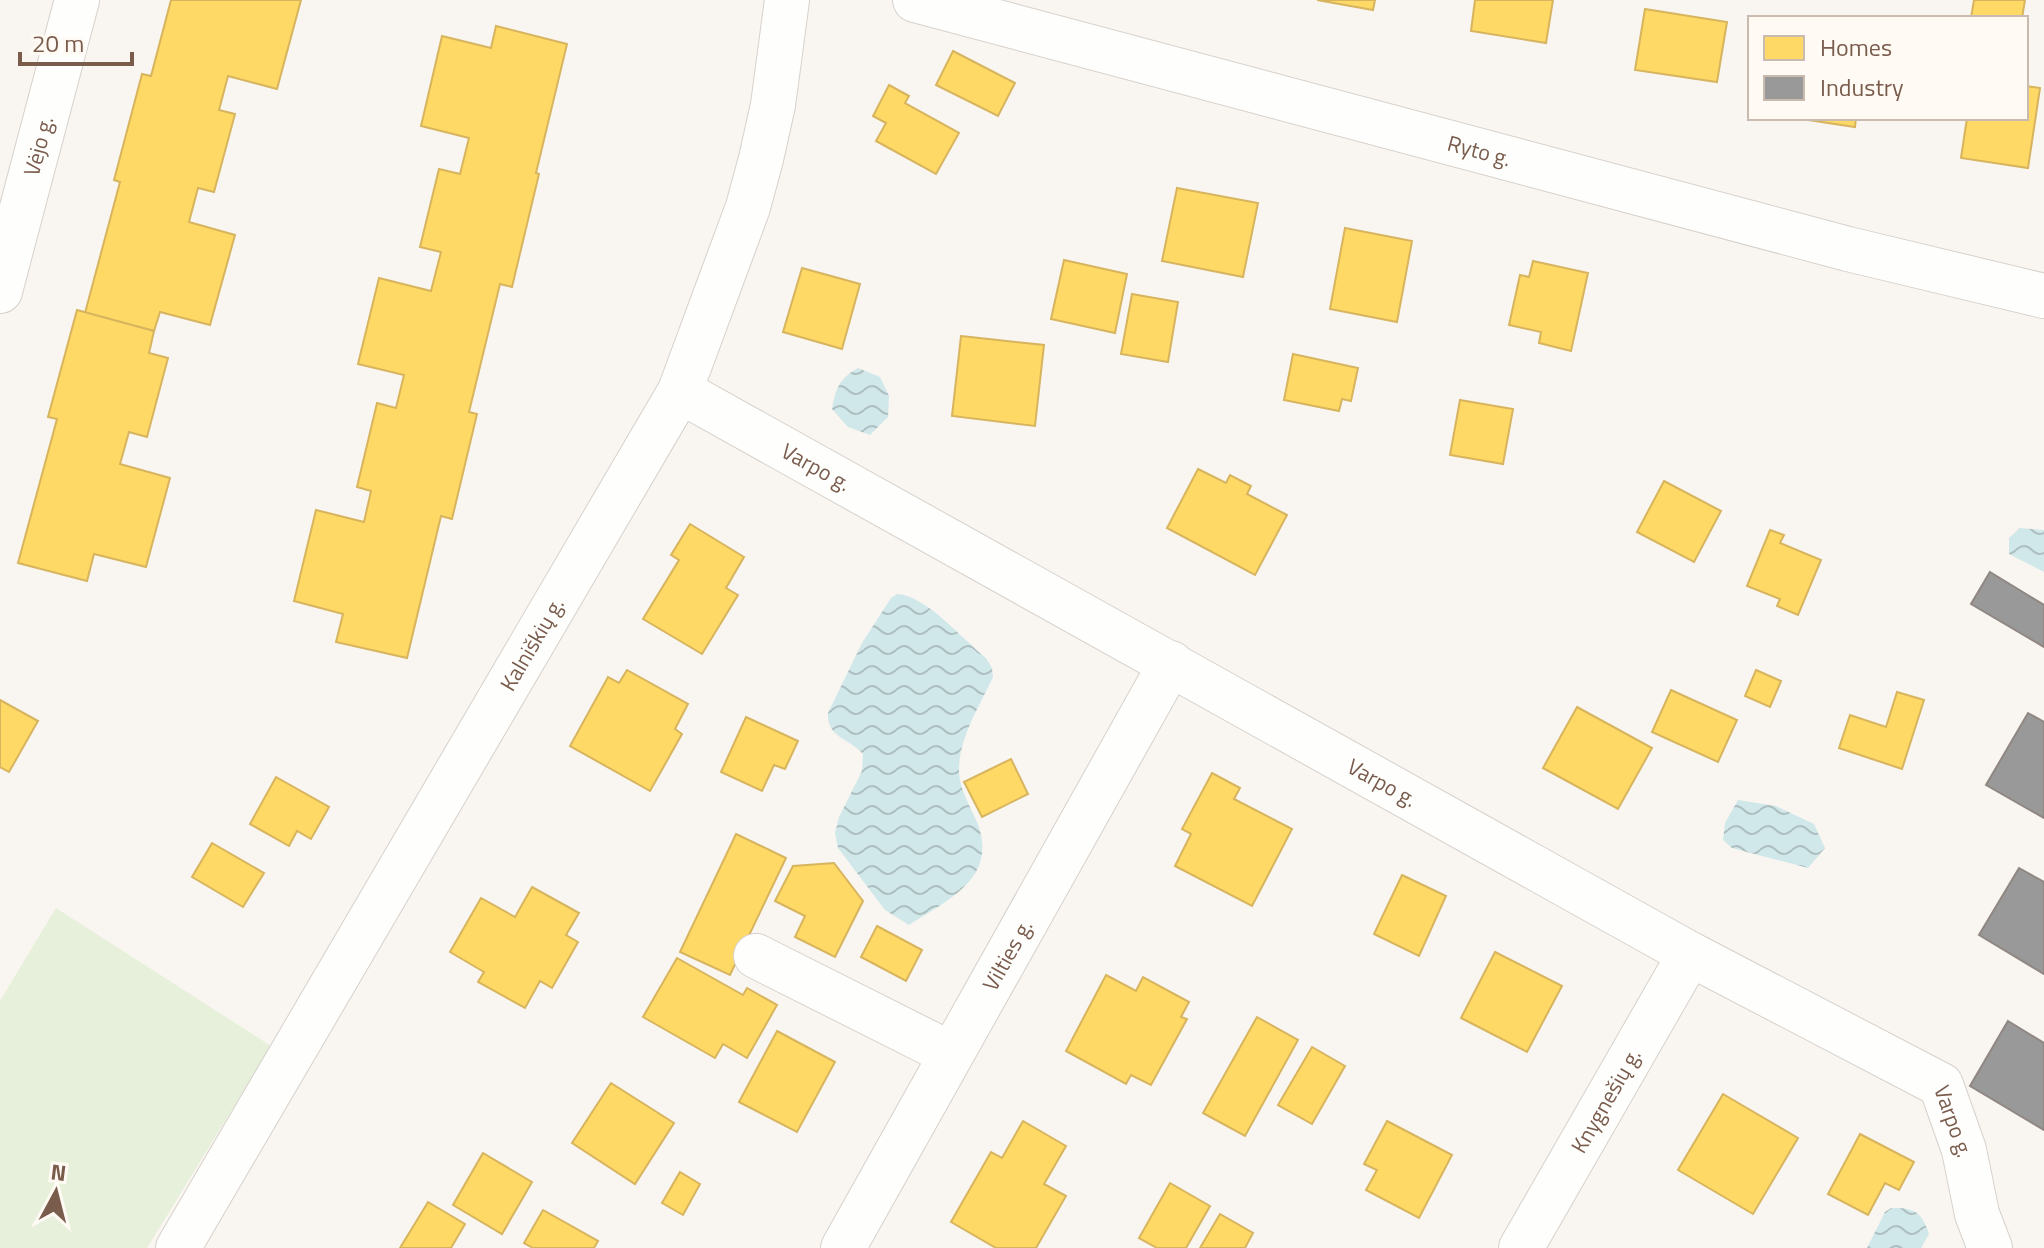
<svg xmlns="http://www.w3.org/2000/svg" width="2044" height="1248" font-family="'Titillium Web',sans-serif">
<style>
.green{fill:#e7f0db}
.water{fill:url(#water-waves)}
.homes{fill:#ffd966;stroke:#d7b45e;stroke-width:2}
.industry{fill:#999;stroke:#908782;stroke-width:2}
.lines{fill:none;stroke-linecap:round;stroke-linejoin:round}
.minor-casing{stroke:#d7d1cb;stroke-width:46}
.minor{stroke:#fefefd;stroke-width:44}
.labels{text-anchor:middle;stroke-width:8;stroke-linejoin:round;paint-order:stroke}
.street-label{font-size:22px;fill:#7a5c4d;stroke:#fffaf3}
</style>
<defs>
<pattern id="water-waves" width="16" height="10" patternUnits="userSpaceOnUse" patternTransform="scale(2)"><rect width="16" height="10" fill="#d0e8ea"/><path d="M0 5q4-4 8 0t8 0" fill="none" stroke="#aebfc0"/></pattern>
</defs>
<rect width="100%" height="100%" fill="#f9f5f0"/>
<polygon class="green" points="56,908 271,1046 147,1248 0,1248 0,1001"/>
<g class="water">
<path d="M858,368L880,377L889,396L888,417L870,435L848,427L832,409C835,389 840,378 858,368Z"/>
<polygon points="2020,528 2044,530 2044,572 2009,554 2009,538"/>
<path d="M897,594C927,596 962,639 986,658L992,668L993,677C980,705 960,736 959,768C958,786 969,804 976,820C1001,877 948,900 909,925L885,910L838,848L835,833L839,817L862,771L863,754C848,737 827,738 828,713L862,643L891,598Z"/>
<polygon points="1738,800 1776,806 1814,824 1825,848 1808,868 1732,848 1723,840 1725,823"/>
<path d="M1891,1208C1914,1207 1922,1212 1929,1234L1921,1248H1867L1885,1212Z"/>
</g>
<g class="homes">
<polygon points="171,0 301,0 277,89 228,76 219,110 235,114 214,192 198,188 189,222 235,235 210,325 160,312 154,331 85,313 120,182 114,180 142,74 151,76"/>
<polygon points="1317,0 1375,0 1373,10"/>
<polygon points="1475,0 1553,0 1546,43 1471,31"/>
<polygon points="1974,0 2025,0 2022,18 1971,18"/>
<polygon points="1645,9 1727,22 1717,82 1635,70"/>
<polygon points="496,26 567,44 536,173 539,174 512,287 500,284 469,412 477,414 452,519 441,516 407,658 336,642 343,614 294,601 316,510 364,522 371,491 357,487 377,403 396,408 404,375 358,364 379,278 431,291 441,252 420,247 439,169 460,174 469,138 421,126 442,36 491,48"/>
<polygon points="953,51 1015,83 998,116 936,85"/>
<polygon points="889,85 909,96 905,103 959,133 936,174 876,141 886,123 873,116"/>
<polygon points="2026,86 2040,88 2028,168 1961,158 1967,118 2026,118"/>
<polygon points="1795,118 1856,118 1855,127"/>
<polygon points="1177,188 1258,203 1243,277 1162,261"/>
<polygon points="1345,228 1412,241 1397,322 1330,309"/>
<polygon points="1064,260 1127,274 1115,333 1051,319"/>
<polygon points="1533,261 1588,273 1571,351 1539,343 1541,332 1509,325 1520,275 1529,277"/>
<polygon points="802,268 860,284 842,349 783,332"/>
<polygon points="1132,294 1178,302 1168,362 1121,354"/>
<polygon points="77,310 154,331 149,353 168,358 147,437 129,432 120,464 170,478 146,567 94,554 87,581 18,563 57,419 48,417"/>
<polygon points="961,336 1044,345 1035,426 952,416"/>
<polygon points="1293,354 1358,368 1351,401 1342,399 1339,411 1284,400"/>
<polygon points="1460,400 1513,409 1503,464 1450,455"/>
<polygon points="1198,469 1226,483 1230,475 1251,486 1247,494 1287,515 1255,575 1167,528"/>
<polygon points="1664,481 1721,511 1694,562 1637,532"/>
<polygon points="690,524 744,557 726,588 738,595 702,654 643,619 679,560 671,555"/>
<polygon points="1770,530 1784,535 1780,543 1821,560 1798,615 1777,606 1780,599 1747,586"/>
<polygon points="627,670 688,704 675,729 682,734 650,791 570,746 608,677 619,683"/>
<polygon points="1756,670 1781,681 1770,707 1745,696"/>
<polygon points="1671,690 1737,720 1718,762 1652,732"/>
<polygon points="1897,692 1924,700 1902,769 1839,748 1850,715 1886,727"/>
<polygon points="0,700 38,721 9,772 0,767"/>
<polygon points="1577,707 1652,748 1618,809 1543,768"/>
<polygon points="746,717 798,741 785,769 774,765 762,791 721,772"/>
<polygon points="1011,759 1028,794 982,817 964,782"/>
<polygon points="1212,773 1240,788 1234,799 1292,829 1252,906 1175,866 1191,834 1182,829"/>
<polygon points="276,777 329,807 311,839 297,831 289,846 250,824"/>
<polygon points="736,834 786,858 730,975 680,952"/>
<polygon points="212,843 264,873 243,907 192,877"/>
<polygon points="834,863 863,901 835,957 795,937 805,916 775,901 793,866"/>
<polygon points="1402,875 1446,896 1419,956 1374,934"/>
<polygon points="532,887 579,913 566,935 578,942 552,988 540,981 525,1008 478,982 484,972 450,952 481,898 515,917"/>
<polygon points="877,926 922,950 906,981 861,957"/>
<polygon points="1495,952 1562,986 1527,1052 1461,1018"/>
<polygon points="677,958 743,995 747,988 777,1005 747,1058 723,1044 715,1058 643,1017"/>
<polygon points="1106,975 1136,991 1143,977 1189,1002 1181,1017 1187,1019 1151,1085 1131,1075 1126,1084 1066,1051"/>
<polygon points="1257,1017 1298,1040 1245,1136 1203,1113"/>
<polygon points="777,1031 835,1062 797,1132 739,1102"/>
<polygon points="1312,1047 1345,1066 1312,1124 1278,1105"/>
<polygon points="611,1083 674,1123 635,1184 572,1143"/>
<polygon points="1723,1094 1798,1138 1753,1214 1678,1170"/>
<polygon points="1023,1121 1066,1146 1044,1184 1066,1196 1036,1248 996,1248 951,1222 991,1152 1002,1158"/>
<polygon points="1387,1121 1452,1155 1419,1218 1366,1190 1377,1170 1364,1164"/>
<polygon points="1860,1134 1914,1162 1899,1190 1885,1183 1868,1215 1828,1194"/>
<polygon points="483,1153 532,1182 502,1234 453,1205"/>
<polygon points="680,1172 700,1184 683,1215 662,1203"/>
<polygon points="1170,1183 1210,1206 1186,1248 1157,1248 1139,1238"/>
<polygon points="428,1202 465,1224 451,1248 400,1248"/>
<polygon points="543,1210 598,1241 594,1248 533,1248 524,1243"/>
<polygon points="1220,1214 1253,1233 1245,1248 1200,1248"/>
</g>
<g class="industry">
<polygon points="1990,572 2044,605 2044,647 1971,604"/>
<polygon points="2028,713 2044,722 2044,818 1986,785"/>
<polygon points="2019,868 2044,882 2044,974 1979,935"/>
<polygon points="2008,1021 2044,1043 2044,1130 1970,1086"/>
</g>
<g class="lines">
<defs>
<g id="minor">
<path id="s1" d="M915,0L1848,249L2044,296"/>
<path id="s2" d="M0,291L77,0"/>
<path id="s3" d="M680,391L1690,954L1941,1085L1964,1150L1977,1214L1990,1248"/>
<polyline points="756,956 951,1054"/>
<path id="s4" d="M178,1248L680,391L748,207L761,159L773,105L787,0"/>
<path id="s5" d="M843,1248L1171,663"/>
<path id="s6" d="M1521,1248L1690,954"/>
</g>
</defs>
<use href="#minor" class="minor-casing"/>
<use href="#minor" class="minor"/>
</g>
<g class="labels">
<g class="street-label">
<text dy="8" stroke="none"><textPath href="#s2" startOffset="150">Vėjo g.</textPath></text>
<text dy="8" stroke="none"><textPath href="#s1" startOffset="584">Ryto g.</textPath></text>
<text dy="8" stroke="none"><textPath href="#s3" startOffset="156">Varpo g.</textPath></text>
<text dy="8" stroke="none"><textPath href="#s4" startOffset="700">Kalniškių g.</textPath></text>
<text dy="8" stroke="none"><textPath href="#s3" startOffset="804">Varpo g.</textPath></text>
<text dy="8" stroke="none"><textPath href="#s5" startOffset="336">Vilties g.</textPath></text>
<text dy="8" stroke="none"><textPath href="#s6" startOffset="170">Knygnešių g.</textPath></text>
<text dy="8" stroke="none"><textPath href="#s3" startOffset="1478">Varpo g.</textPath></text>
</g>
</g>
<rect x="1748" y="16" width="280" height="104" fill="#fffaf3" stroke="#cabbb1" stroke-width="2"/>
<rect x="1764" y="36" width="40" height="24" fill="#ffd966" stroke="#cabbb1" stroke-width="2"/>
<text x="1820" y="56" font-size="24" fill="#7a5c4d">Homes</text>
<rect x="1764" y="76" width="40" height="24" fill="#999999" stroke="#cabbb1" stroke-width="2"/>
<text x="1820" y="96" font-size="24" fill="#7a5c4d">Industry</text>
<g transform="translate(56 1192) rotate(7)" stroke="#fffaf3" stroke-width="6" paint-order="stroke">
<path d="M0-6L14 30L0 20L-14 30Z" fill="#7a5c4d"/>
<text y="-12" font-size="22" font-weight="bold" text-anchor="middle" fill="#7a5c4d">N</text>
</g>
<path d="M20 52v12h112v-12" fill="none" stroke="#7a5c4d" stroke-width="4"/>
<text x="32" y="52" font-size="24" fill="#7a5c4d" stroke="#fffaf3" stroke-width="6" paint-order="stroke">20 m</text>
</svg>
